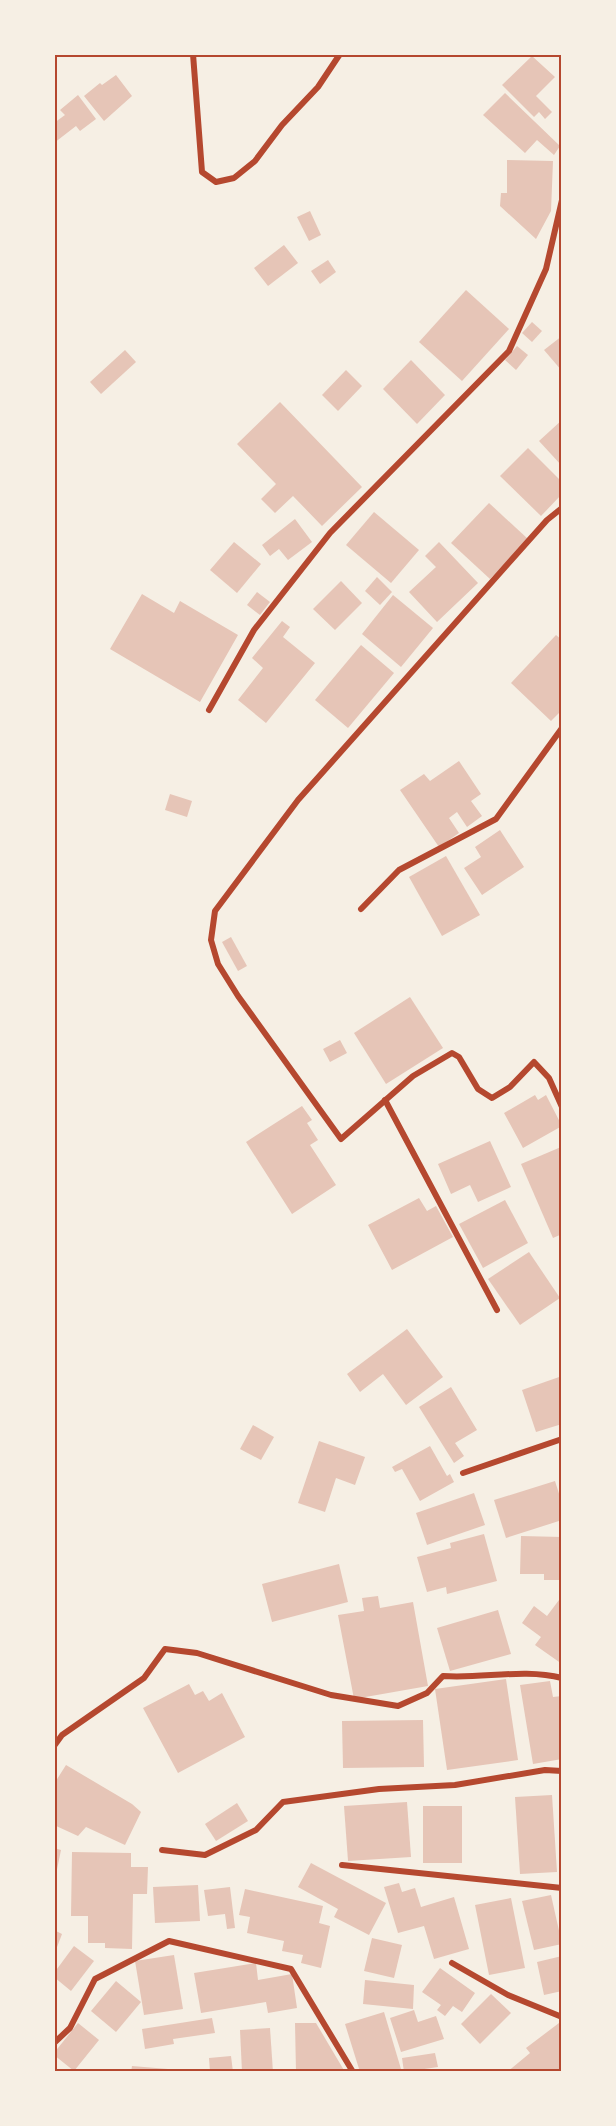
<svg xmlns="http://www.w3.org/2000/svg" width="616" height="2126" font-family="'Space Grotesk',sans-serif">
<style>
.building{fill:#e6c5b7}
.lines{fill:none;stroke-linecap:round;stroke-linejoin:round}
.minor{stroke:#b5482f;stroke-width:6}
.neatline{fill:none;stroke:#b5482f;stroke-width:2}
</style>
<rect width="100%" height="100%" fill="#f6efe4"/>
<g class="building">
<polygon points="532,56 555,77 536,96 552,112 545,119 539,112 534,117 502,85"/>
<polygon points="116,75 132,96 104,121 84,96 100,83 102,85"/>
<polygon points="505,93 560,146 554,155 537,140 525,153 483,115"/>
<polygon points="78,95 96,119 80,131 76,126 54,143 54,123 65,115 60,110"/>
<polygon points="507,160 553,161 551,211 536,239 500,206 501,193 507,193"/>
<polygon points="310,211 321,235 309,241 297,217"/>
<polygon points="284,245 298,263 268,286 254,268"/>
<polygon points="328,260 336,272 320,284 311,271"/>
<polygon points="466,290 509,329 462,381 419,342"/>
<polygon points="532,322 542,331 532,342 522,333"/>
<polygon points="562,336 562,371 544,350"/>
<polygon points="517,346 528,355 516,370 505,360"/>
<polygon points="125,350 136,362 101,394 90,382"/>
<polygon points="411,360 445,395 417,424 383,389"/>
<polygon points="346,370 362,386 338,411 322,395"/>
<polygon points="280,402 362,487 322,526 293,496 275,513 261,499 276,484 237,444"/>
<polygon points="562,420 562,466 539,441"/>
<polygon points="528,448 562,482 562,494 541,516 500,476"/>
<polygon points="489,503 528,539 490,579 451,543"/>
<polygon points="374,512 419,550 391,583 346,545"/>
<polygon points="295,519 312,542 288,560 279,549 270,556 262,545"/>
<polygon points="234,542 261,564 237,593 210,570"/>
<polygon points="439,542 478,583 437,622 409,592 436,567 425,556"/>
<polygon points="377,577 392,592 380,605 365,591"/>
<polygon points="341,581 362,603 335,630 313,609"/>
<polygon points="257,592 270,602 260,615 247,605"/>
<polygon points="142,594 174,613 180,601 238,635 200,702 110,649"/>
<polygon points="393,595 433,628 401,667 362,634"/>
<polygon points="282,621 290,627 283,637 315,663 266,723 238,700 263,668 252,658"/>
<polygon points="556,635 562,640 562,710 551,721 511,683"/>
<polygon points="361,645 394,673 348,728 315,700"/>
<polygon points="459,761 481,794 471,801 482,816 467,827 457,812 449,818 459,833 439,847 400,790 424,774 430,781"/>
<polygon points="170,794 192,801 187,817 165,810"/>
<polygon points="500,830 524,867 482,895 464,868 481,857 475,847"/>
<polygon points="446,856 480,915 442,936 409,877"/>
<polygon points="231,937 247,966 238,971 222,942"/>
<polygon points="410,997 443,1048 386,1084 354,1033"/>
<polygon points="340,1040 347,1053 330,1062 323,1049"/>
<polygon points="535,1095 538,1100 546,1095 562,1126 523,1148 504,1113"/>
<polygon points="302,1106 312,1120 307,1123 318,1140 310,1145 336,1185 292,1214 246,1142"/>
<polygon points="490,1141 511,1187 478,1202 470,1185 451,1194 438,1164"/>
<polygon points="561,1147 562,1234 553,1238 521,1164"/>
<polygon points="419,1198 427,1211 436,1206 453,1237 392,1270 368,1225"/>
<polygon points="505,1200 528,1243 483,1268 459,1224"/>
<polygon points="529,1252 560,1298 520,1325 488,1279"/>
<polygon points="407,1329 443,1377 406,1405 383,1374 360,1392 347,1374"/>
<polygon points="562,1376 562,1424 536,1432 522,1390"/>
<polygon points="451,1387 477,1430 455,1443 464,1456 454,1463 419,1407"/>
<polygon points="253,1425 274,1437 261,1460 240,1449"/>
<polygon points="319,1441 365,1457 355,1485 336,1478 325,1512 298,1503"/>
<polygon points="430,1446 447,1476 450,1474 454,1482 420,1501 402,1469 395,1472 392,1467"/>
<polygon points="555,1481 562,1503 562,1520 506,1538 494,1500"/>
<polygon points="474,1493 485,1525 427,1545 416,1513"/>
<polygon points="484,1534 497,1581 447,1594 446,1587 427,1592 417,1557 451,1548 450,1543"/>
<polygon points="521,1536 562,1537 562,1580 544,1580 544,1574 520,1574"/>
<polygon points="339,1564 348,1602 272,1622 262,1584"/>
<polygon points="378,1596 380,1608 413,1602 428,1686 354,1699 338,1615 364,1611 362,1598"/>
<polygon points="562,1596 562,1664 535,1645 541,1637 522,1623 534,1606 547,1616"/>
<polygon points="498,1610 511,1654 450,1671 437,1628"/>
<polygon points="506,1679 518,1760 447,1770 435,1689"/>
<polygon points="550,1681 553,1697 562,1696 562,1759 533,1764 520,1685"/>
<polygon points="189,1684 195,1695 203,1691 209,1701 222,1693 245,1737 178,1773 143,1708"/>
<polygon points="423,1720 424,1767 343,1768 342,1721"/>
<polygon points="66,1765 132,1804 141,1812 125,1845 86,1827 78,1836 54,1825 54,1784"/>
<polygon points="552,1795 557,1872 520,1874 515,1797"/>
<polygon points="407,1802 411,1857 348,1861 344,1806"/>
<polygon points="237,1803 248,1821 216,1841 205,1824"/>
<rect x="423" y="1806" width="39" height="57"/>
<polygon points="54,1848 61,1850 55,1879 54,1879"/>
<polygon points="72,1852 131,1853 131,1867 148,1867 147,1894 133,1894 132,1949 105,1948 105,1943 88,1943 88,1916 71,1916"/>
<polygon points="311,1863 386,1903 369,1935 334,1917 338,1909 298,1887"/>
<polygon points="399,1883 402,1892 415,1888 421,1907 454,1897 469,1949 434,1959 424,1926 398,1933 384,1887"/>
<polygon points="198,1885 200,1921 155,1923 153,1887"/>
<polygon points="230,1887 235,1928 227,1929 225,1914 208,1916 204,1890"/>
<polygon points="245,1889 323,1906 319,1923 330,1926 321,1968 301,1963 303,1955 282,1951 284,1941 247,1933 250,1917 239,1915"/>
<polygon points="551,1895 562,1944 534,1950 522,1901"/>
<polygon points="511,1898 525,1968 489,1975 475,1905"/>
<polygon points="54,1930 62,1934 54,1955"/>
<polygon points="372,1938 402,1945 394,1978 364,1971"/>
<polygon points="74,1946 94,1961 71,1991 54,1977 54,1973"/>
<polygon points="174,1955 183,2009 144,2015 135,1961"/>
<polygon points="562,1956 562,1991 544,1995 537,1962"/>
<polygon points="256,1963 258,1980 292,1974 297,2008 268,2013 266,2002 201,2013 194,1973"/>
<polygon points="440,1968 475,1993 462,2012 453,2006 445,2016 437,2010 441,2005 422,1992"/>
<polygon points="365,1980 414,1985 413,2009 363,2004"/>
<polygon points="116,1981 141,2002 116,2032 91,2011"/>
<polygon points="491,1994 511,2013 480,2044 461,2024"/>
<polygon points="414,2010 418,2022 436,2016 444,2039 401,2052 390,2018"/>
<polygon points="384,2012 401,2069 391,2072 360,2072 345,2024"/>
<polygon points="212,2018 215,2033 173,2039 174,2044 145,2049 142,2029"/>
<polygon points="78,2023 99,2040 74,2071 54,2055 54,2053"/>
<polygon points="295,2023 316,2023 345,2072 296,2072"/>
<polygon points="559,2023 562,2028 562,2072 507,2072 530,2053 526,2048"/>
<polygon points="270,2028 273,2072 242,2072 240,2030"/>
<polygon points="435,2053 438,2067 404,2072 402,2058"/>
<polygon points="231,2056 233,2072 210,2072 209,2058"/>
<polygon points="132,2066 168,2069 168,2072 131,2072"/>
</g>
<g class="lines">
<g class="minor">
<polyline points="193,54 202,172 216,182 234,178 255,161 282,125 318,87 340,54"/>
<polyline points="562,508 547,520 298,800 215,911 211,940 218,964 238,996 341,1139 413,1076 452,1053 459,1057 478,1089 492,1098 510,1087 534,1062 549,1078 562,1107"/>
<polyline points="209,710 254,630 330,533 509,351 546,269 562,200"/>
<polyline points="361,909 399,870 496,819 562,728"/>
<polyline points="385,1100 497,1310"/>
<polyline points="463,1473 562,1439"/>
<path d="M54,1746L62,1735L144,1678L165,1649L197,1653L331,1695L398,1706L427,1693L443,1676C483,1679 523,1668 562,1678"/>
<polyline points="162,1850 205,1855 256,1830 283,1802 379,1789 455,1785 545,1770 562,1771"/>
<polyline points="342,1865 562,1888"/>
<polyline points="452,1963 508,1995 562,2017"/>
<polyline points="54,2043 70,2028 95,1979 169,1941 291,1969 353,2072"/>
</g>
</g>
<rect width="616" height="2126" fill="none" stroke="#f6efe4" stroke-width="111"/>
<rect x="56" y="56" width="504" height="2014" class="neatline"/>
</svg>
